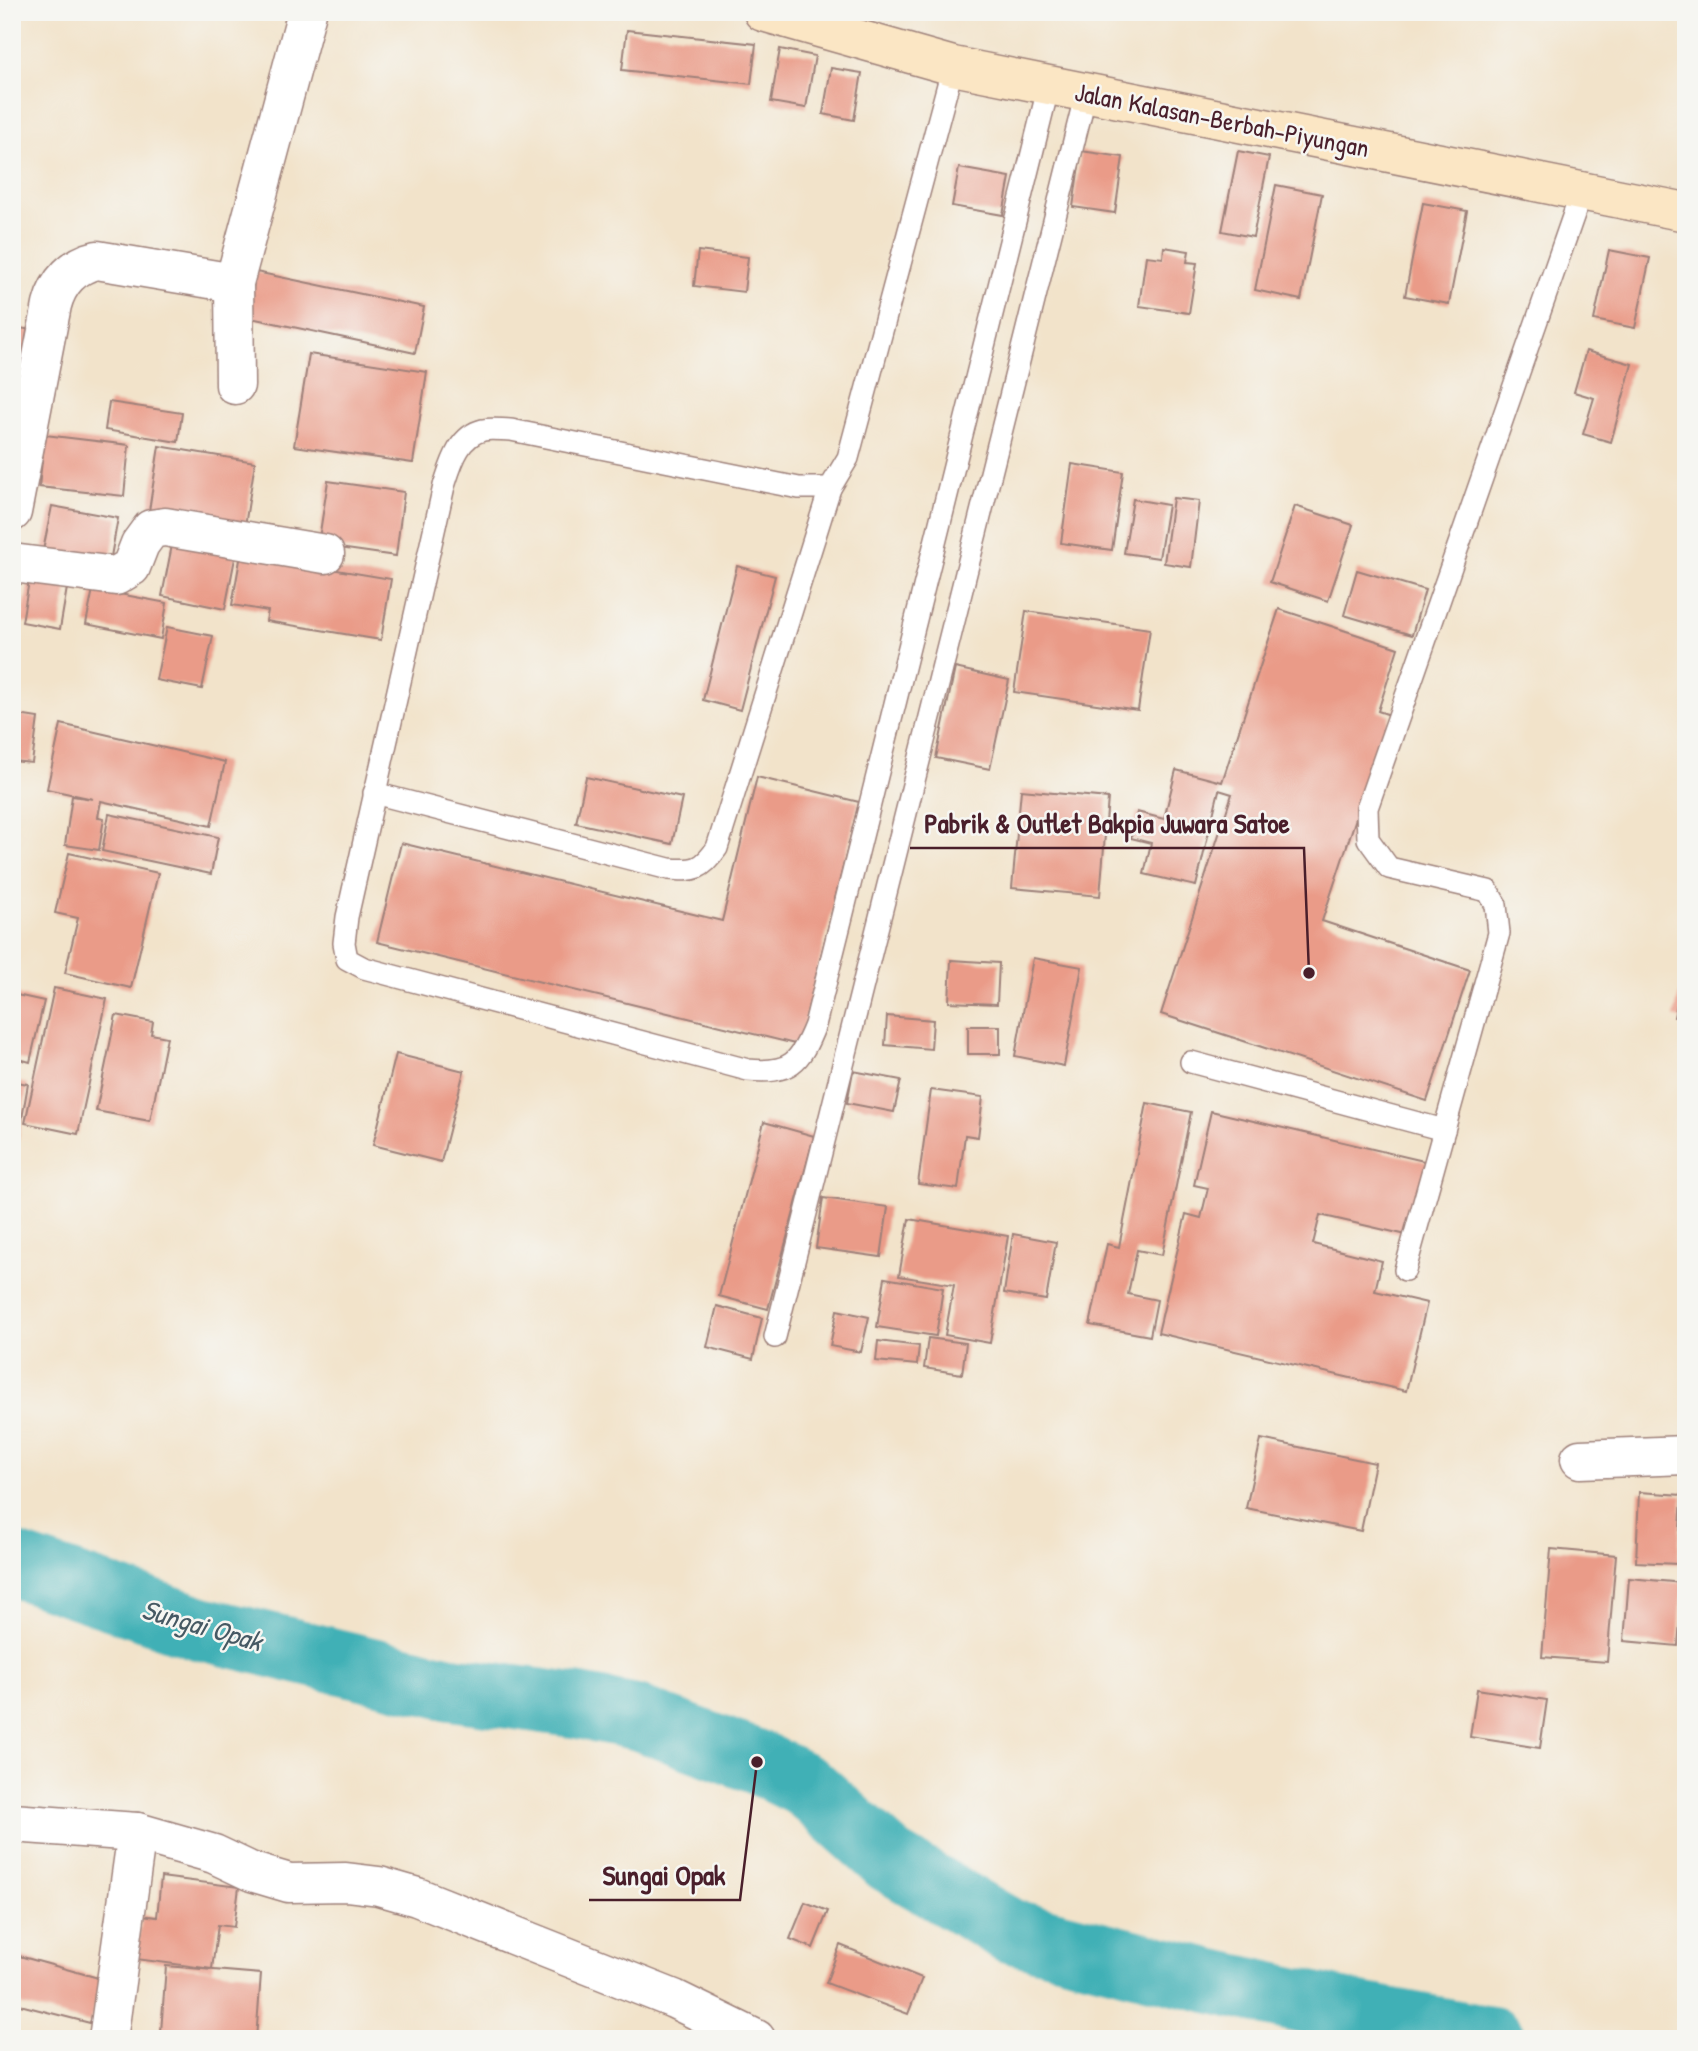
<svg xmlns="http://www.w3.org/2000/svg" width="1698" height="2051" font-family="'Patrick Hand',sans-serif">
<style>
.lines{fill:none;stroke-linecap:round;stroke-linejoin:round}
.river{stroke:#3fb0b6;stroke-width:65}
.building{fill:#ea9b88}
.lane-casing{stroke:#9e817a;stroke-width:24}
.street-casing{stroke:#9e817a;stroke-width:41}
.secondary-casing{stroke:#9e817a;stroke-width:41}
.lane{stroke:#fff;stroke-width:21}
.street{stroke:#fff;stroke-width:38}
.secondary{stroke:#fbe6c4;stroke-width:38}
.labels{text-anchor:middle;stroke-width:5;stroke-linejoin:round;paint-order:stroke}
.street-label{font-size:26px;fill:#4a1f2b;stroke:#f6f6f2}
.water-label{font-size:28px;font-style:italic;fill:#465963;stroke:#f6f6f2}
.leader{fill:none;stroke:#4a1f2b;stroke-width:2.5}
.callout-dot{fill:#4a1f2b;stroke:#f6f6f2;stroke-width:2.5}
.callout-label{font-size:28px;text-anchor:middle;font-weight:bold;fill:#4a1f2b;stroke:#f6f6f2;stroke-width:5;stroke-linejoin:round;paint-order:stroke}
</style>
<rect width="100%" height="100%" fill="#f6f6f2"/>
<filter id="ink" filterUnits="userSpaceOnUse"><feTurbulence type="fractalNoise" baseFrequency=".0143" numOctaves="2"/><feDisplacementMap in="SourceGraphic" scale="14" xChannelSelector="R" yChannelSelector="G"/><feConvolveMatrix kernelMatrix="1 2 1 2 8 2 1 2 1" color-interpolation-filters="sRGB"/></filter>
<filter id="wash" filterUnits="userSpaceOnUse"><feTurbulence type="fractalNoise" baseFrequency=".00686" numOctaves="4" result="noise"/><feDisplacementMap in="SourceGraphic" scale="28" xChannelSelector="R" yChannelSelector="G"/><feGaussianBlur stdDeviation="1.57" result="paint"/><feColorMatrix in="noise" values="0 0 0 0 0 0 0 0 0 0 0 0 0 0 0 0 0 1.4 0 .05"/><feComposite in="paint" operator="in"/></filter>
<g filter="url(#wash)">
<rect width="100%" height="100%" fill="#f2e3ca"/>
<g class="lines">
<polyline class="river" points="12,1564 200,1628 448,1688 577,1706 638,1718 757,1762 806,1786 890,1861 1010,1931 1207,1980 1357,2014 1493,2039"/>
</g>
<g id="blocks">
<g class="building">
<polygon points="627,30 756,44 751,84 622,70"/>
<polygon points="780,49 815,56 806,108 771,102"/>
<polygon points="831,68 862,73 854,120 823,114"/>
<polygon points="1081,151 1123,157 1115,213 1073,207"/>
<polygon points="1238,151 1269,157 1253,237 1222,231"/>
<polygon points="959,168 1010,177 1003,215 952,206"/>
<polygon points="1276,185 1322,194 1301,300 1255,290"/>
<polygon points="1423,203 1467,211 1449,304 1405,296"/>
<polygon points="1164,247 1189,251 1187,262 1197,263 1189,313 1139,306 1146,256 1163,258"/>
<polygon points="1609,250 1650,258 1635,328 1594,320"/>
<polygon points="698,251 748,257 744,292 694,286"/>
<polygon points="256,272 424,307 415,353 246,317"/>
<polygon points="12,327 33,330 23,402 12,400"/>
<polygon points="1586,351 1632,364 1611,442 1583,434 1594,398 1574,392"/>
<polygon points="309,354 427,372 413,463 294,446"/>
<polygon points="109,402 182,413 178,442 105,430"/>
<polygon points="45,435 129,445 124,496 39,487"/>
<polygon points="159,446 255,462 245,526 149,511"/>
<polygon points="1072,464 1123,472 1112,550 1061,543"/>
<polygon points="328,481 404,492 396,556 318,545"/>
<polygon points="1173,498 1199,501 1191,567 1164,563"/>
<polygon points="1133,499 1168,505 1159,558 1124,553"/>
<polygon points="52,506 118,518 108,573 41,560"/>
<polygon points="1295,506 1353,525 1328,601 1270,582"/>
<polygon points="174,535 237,548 225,609 162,596"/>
<polygon points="241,554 391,579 381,640 266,621 268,611 232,605"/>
<polygon points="737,566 775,576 740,710 703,700"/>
<polygon points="1357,570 1425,590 1412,635 1344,615"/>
<polygon points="30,575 68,582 60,629 22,622"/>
<polygon points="93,589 167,603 161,639 86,624"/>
<polygon points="1279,609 1398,648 1378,711 1390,715 1322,921 1470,970 1427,1101 1161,1014 1232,794 1219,790 1196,886 1144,874 1151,843 1131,838 1137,812 1164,819 1176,770 1222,782"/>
<polygon points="1026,611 1150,629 1138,710 1014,692"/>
<polygon points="167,627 213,636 202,689 156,680"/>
<polygon points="955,668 1009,680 990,769 936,758"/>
<polygon points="12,714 38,718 32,763 12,761"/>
<polygon points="61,724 225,762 211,826 101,801 98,817 104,818 99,850 65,845 72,796 93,799 47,789"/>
<polygon points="586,777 682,798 672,844 576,823"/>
<polygon points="757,777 859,802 799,1045 377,942 401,843 722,921"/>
<polygon points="1021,790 1108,798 1100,896 1012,888"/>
<polygon points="109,814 218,837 211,874 102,851"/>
<polygon points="69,853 158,873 131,988 65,973 78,918 55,913"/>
<polygon points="1033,958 1082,967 1064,1066 1015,1056"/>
<polygon points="951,960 999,963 997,1004 949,1002"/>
<polygon points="1685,968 1686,969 1686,1020 1674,1017"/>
<polygon points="54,988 107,999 78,1134 25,1123"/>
<polygon points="12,994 44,1001 30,1062 12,1057"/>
<polygon points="116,1015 153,1022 151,1034 167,1037 150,1121 96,1111"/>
<polygon points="887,1016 933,1020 931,1049 885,1045"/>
<rect x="968" y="1026" width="32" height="28"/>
<polygon points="396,1054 464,1071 441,1162 373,1145"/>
<polygon points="853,1071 901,1080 894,1112 847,1103"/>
<polygon points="12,1081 28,1084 14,1165 12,1165"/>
<polygon points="931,1090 983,1097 978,1137 965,1135 958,1189 918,1184"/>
<polygon points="1147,1103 1191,1112 1162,1255 1137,1250 1128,1294 1157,1300 1150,1336 1090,1325 1107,1244 1119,1247"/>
<polygon points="1211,1111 1428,1162 1411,1236 1320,1215 1313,1244 1382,1261 1375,1291 1427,1303 1406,1391 1158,1333 1186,1214 1201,1218 1208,1188 1194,1185"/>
<polygon points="764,1122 814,1136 768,1309 719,1296"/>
<polygon points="823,1198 888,1207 881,1257 816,1248"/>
<polygon points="909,1219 1008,1236 990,1343 945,1335 954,1285 899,1276"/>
<polygon points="1013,1234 1056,1242 1046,1300 1004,1293"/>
<polygon points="885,1278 943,1288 936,1336 877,1327"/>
<polygon points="717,1306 762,1318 753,1359 707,1347"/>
<polygon points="837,1310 869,1317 861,1352 830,1346"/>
<polygon points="928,1338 966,1343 962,1374 924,1368"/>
<polygon points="878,1341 919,1346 917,1365 876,1361"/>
<polygon points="1261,1439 1375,1463 1361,1531 1246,1508"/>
<polygon points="1639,1492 1682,1495 1678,1564 1636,1562"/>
<polygon points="1551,1549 1616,1555 1607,1662 1542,1657"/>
<polygon points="1629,1578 1683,1583 1678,1646 1624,1641"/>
<polygon points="1477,1689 1547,1700 1540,1748 1470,1737"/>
<polygon points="1684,1693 1686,1693 1686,1743 1680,1742"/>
<polygon points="161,1877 239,1887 234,1927 218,1925 212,1969 136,1959 142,1915 157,1917"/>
<polygon points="805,1902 828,1911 813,1948 790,1939"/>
<polygon points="840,1945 922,1978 908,2014 826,1983"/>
<polygon points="12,1954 102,1979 90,2023 12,2003"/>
<polygon points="166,1966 261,1974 256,2039 161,2032"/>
</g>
</g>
</g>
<g filter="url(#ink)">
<use href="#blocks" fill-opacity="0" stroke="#9e817a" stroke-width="2"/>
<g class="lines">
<defs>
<g id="lane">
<path d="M953,66L848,458L830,488H799L511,430C502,430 491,428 483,430C458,436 451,465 444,486L347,917L344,943L347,959L364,968L748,1070C790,1074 800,1063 815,1025L1049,85"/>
<path d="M374,793L669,869C695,871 702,870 717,848L830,488"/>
<polyline points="1191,1062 1444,1130"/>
<polyline points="1405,1270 1499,933 1496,905 1488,891 1389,868 1368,839 1367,808 1582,191"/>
<polyline points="775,1337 1086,93"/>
</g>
<g id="street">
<polyline points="234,283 235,385"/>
<path d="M12,512L52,305C58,282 74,265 97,260L234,283L307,12"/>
<polyline points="12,563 116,576 131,567 140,544 151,529 165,527 325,554"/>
<polyline points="1580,1459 1686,1455"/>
<polyline points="12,1823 137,1832 214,1854 252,1872 289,1883 346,1882 379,1886 417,1897 674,1999 756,2039"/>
<polyline points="108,2039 137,1832"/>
</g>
<polyline id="secondary" points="763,12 953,66 1686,212"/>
</defs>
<use href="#lane" class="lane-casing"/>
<use href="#street" class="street-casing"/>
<use href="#secondary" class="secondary-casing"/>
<use href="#lane" class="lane"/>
<use href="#street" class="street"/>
<use href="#secondary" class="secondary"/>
</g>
</g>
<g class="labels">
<g class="street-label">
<text transform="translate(1222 120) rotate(11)" y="9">Jalan Kalasan-Berbah-Piyungan</text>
</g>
<g class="water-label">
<text transform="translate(202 1625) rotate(16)" y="10">Sungai Opak</text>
</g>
</g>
<path class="leader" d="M1309 973L1304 848H910M757 1762L740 1900H589"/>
<g class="callout-dot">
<circle cx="1309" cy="973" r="7"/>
<circle cx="757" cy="1762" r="7"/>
</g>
<g class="callout-label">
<text x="1107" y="833">Pabrik &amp; Outlet Bakpia Juwara Satoe</text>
<text x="664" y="1885">Sungai Opak</text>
</g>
<rect width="1698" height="2051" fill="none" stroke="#f6f6f2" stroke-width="42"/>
</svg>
